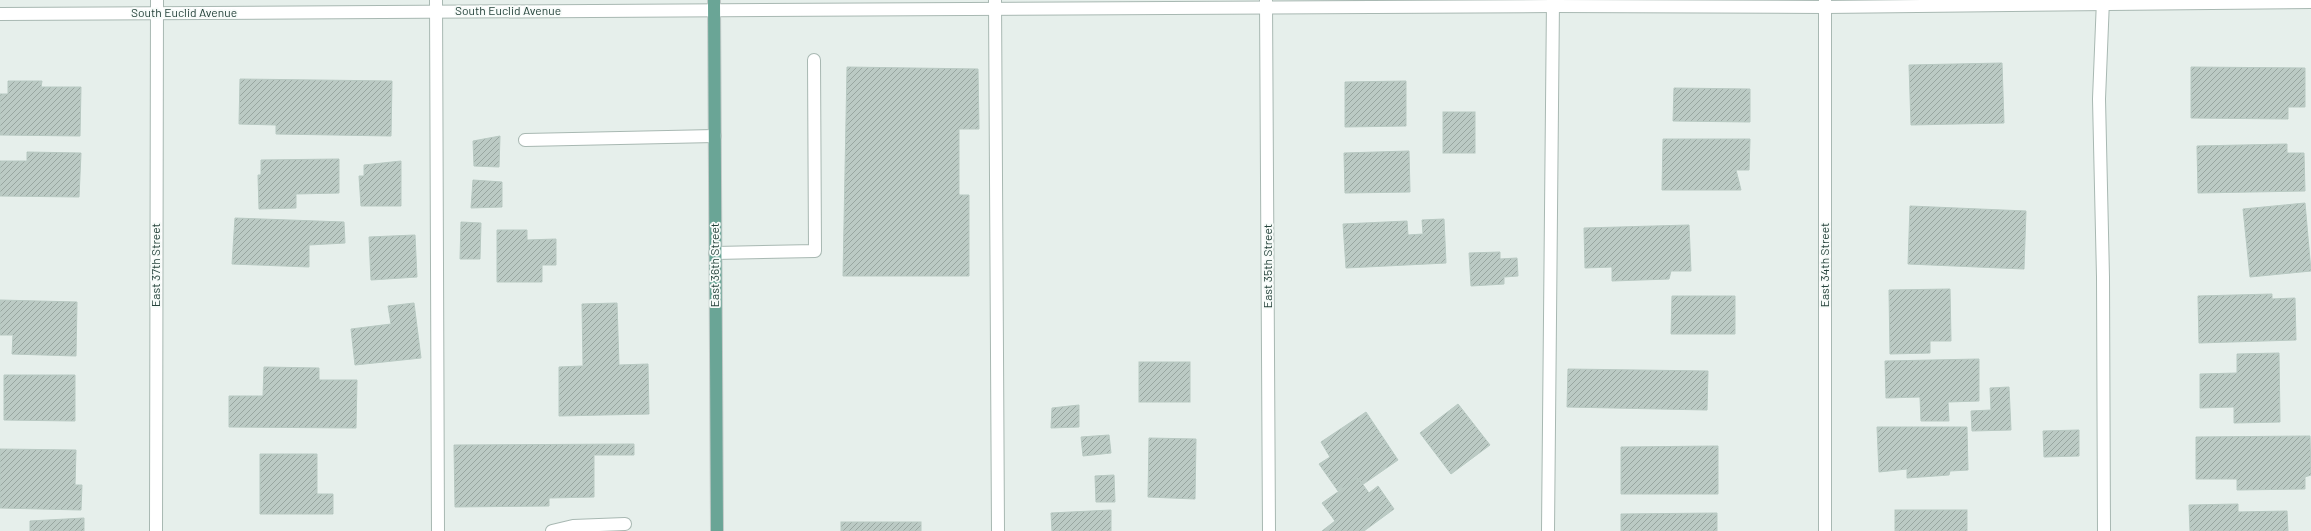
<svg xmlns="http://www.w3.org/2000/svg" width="2311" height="531" font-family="Barlow,sans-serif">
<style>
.building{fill:url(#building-hatch);stroke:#b8c9c2}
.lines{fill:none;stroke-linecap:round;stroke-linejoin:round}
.minor-casing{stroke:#a8b8b2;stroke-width:14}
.major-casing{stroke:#c2cac8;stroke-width:14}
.minor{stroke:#fff;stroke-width:12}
.major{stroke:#6aa596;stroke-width:12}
.labels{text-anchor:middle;stroke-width:3.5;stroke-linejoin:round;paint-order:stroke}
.street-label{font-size:12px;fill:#24423a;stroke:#f7fbf9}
</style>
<defs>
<pattern id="building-hatch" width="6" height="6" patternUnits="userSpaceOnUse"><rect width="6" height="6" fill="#bbcac4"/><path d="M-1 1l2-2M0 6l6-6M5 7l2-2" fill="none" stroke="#98a6a0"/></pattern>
</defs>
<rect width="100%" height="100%" fill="#e6efeb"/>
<g class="building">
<polygon points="2002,63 2004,123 1911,125 1909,65"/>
<polygon points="847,67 978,69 979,129 959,129 959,195 969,195 969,276 843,276"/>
<polygon points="2191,67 2305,68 2305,107 2288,107 2288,119 2191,118"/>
<polygon points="240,79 392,81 391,136 276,134 276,125 239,124"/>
<polygon points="8,81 42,81 41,87 81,87 80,136 0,135 0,94 8,94"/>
<polygon points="1406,81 1406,126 1345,127 1345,82"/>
<polygon points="1674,88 1750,89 1750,122 1673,121"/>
<rect x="1443" y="112" width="32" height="41"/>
<polygon points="500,136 499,167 474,166 473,141"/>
<polygon points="1663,139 1750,139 1749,170 1736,170 1741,190 1662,190"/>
<polygon points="2287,144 2287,153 2304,153 2305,191 2198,193 2197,146"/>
<polygon points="1409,151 1410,192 1345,193 1344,153"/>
<polygon points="27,152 81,153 79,197 0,196 0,161 27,161"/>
<polygon points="339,159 339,193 296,194 296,208 259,209 258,175 261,175 261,160"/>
<polygon points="401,161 401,206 361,206 359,176 364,176 364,165"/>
<polygon points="473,180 502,182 502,207 471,208"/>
<polygon points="2305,203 2311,271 2250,277 2243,209"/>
<polygon points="1910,206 2026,211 2024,269 1908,264"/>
<polygon points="235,218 344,222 345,243 309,245 309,267 232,264"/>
<polygon points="1444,219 1446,263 1346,268 1343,224 1407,221 1408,235 1423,234 1422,220"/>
<polygon points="461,222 481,223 480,259 460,259"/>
<polygon points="1689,225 1691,271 1671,271 1669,279 1612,281 1612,267 1585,268 1584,228"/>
<polygon points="497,230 527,230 527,240 556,239 556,265 542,265 542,282 497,282"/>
<polygon points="415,235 417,277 371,280 369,237"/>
<polygon points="1500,252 1500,259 1517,258 1518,276 1504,277 1504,284 1471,286 1469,253"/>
<polygon points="1950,289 1951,341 1930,341 1930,353 1890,354 1889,290"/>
<polygon points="2272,294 2272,299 2295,298 2296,340 2199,343 2198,296"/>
<polygon points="1672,296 1735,296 1735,334 1671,334"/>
<polygon points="0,300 77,302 76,356 12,354 13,335 0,335"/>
<polygon points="414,303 421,358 355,365 351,329 391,324 388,306"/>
<polygon points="617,303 619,365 648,364 649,414 559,416 559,367 583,366 582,304"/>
<polygon points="2279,353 2280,422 2234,423 2234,407 2200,408 2200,374 2237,373 2237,354"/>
<polygon points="1979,359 1979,401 1948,402 1949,421 1921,421 1920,397 1886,398 1885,361"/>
<rect x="1139" y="362" width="51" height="40"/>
<polygon points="264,367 319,368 319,380 357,380 356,428 229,427 229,396 263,396"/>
<polygon points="1568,369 1708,371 1707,410 1567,407"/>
<polygon points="4,375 75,375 75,421 4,420"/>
<polygon points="2009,387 2011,430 1972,431 1971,411 1991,410 1990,388"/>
<polygon points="1458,404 1490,445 1451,474 1420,433"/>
<polygon points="1079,405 1079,427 1051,428 1052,408"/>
<polygon points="1366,412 1398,460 1362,485 1358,478 1338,491 1319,464 1330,457 1321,442"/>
<polygon points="1877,427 1967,427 1968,470 1950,471 1949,475 1907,478 1907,469 1879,472"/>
<polygon points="2079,430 2079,456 2044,457 2043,431"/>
<polygon points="1109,435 1111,453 1083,456 1081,437"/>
<polygon points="2310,436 2311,475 2305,477 2305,489 2237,490 2237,479 2196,479 2196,437"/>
<polygon points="1149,438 1196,439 1195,499 1148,497"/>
<polygon points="634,444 634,455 594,455 594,497 549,498 549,506 455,507 454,445"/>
<polygon points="1718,446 1718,494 1621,494 1621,447"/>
<polygon points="0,449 76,450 75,485 82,485 81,510 0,508"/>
<polygon points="260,454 317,454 317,494 333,494 333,514 260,514"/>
<polygon points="1114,475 1115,502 1096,502 1095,476"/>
<polygon points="1358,478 1369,493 1378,486 1394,509 1364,531 1322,531 1335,521 1322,503"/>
<polygon points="2238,504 2238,512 2287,511 2288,531 2190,531 2189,505"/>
<polygon points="1111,510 1111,531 1052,531 1051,513"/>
<rect x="1895" y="510" width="72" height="21"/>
<polygon points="1717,513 1717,531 1621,531 1621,514"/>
<polygon points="84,518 84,531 30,531 30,521"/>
<rect x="841" y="522" width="80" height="9"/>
</g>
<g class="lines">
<defs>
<g id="minor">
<polyline points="436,0 438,531"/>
<polyline points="995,0 998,531"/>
<polyline points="2103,0 2099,99 2103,277 2104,531"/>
<polyline points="1266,1 1269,531"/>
<polyline points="0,14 1553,6 1825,7 2311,2"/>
<polyline points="525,140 715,136"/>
<polyline points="715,253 815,251 814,60"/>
<polyline points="156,531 157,0"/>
<polyline points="552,531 573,526 625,524"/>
<polyline points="1548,531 1553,0"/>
<polyline points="1825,531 1825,0"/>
</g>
<polyline id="major" points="714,0 717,531"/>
</defs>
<use href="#minor" class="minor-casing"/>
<use href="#major" class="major-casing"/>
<use href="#minor" class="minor"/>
<use href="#major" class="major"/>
</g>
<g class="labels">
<g class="street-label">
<text x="508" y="15">South Euclid Avenue</text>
<text x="184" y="17">South Euclid Avenue</text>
<text transform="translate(156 265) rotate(-90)" y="4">East 37th Street</text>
<text transform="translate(715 265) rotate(-90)" y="4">East 36th Street</text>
<text transform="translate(1825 265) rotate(-90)" y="4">East 34th Street</text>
<text transform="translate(1268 266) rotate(-90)" y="4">East 35th Street</text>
</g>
</g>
</svg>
